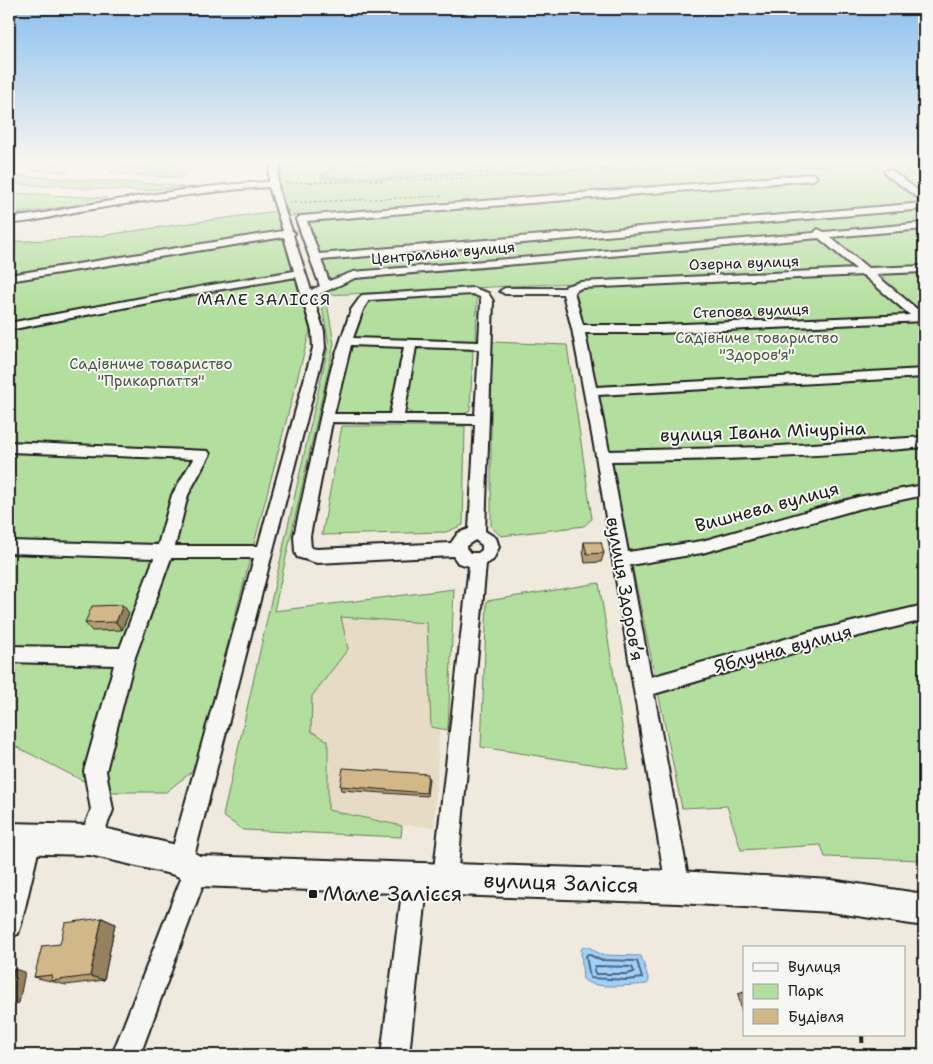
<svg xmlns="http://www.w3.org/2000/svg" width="933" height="1064" font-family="'Shantell Sans',sans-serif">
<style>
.built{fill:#e6dbc4}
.green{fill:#b2df9d;stroke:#677e5c}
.water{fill:#9fd1fd;stroke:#6b89a3}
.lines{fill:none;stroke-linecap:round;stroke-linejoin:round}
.shore{stroke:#506476;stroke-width:2}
.minor-casing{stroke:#1c1c1c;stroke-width:4}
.major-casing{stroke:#1c1c1c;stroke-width:4}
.path-far1{stroke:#1c1c1c;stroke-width:1;stroke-dasharray:3 2;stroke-linecap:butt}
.path{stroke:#1c1c1c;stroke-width:4;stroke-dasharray:8 5.5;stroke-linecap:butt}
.minor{fill:#f6f6f2;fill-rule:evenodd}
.major{fill:#f6f6f2;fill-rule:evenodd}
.wall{fill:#b59e75;stroke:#1c1c1c}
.shaded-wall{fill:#93815f;stroke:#1c1c1c}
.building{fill:#d2b888;stroke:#1c1c1c}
.poi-dot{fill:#1c1c1c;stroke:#f6f6f2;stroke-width:2}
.labels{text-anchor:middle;stroke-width:4;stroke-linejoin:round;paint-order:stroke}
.far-street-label{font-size:15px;fill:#1c1c1c;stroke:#f6f6f2}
.far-park-label{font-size:15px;fill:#495643;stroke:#f6f6f2}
.far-neighbourhood-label{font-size:16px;letter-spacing:1px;fill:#1c1c1c;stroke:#f6f6f2}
.street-label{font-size:18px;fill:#1c1c1c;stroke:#f6f6f2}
.near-street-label{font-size:21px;fill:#1c1c1c;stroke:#f6f6f2}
.near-poi-label{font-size:21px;fill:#1c1c1c;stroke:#f6f6f2;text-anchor:start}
</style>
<rect width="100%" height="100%" fill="#efeadd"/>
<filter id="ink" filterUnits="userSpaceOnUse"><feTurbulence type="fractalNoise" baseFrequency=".02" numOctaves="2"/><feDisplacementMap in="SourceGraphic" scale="10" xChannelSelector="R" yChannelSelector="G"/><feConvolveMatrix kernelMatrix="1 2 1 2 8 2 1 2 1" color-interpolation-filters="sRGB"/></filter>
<g filter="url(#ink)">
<polygon class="built" points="447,600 434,827 227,816 273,614"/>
<g class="green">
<polygon points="45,162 76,162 65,172 32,170"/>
<polygon points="131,162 186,162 190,170 181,178 110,173"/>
<path d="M284,162H329L334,170L321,174V178L336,179L391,178L491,172L390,178L322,177L323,175L336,170L331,162H924V197L881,168L878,169L924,200V860L825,857L821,845L741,850L727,806L682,808L574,283L328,295L297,217L498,199L290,216C281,195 274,185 284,162Z"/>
<polygon points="21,176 175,185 183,187 137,191 14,184 17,178"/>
<polygon points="14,193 107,198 104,201 9,215 9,196"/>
<polygon points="276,211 310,330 195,769 166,792 105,792 9,743 9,242 84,238"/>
<polygon points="475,295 477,296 476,343 356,338 352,333 365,305 376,299"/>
<polygon points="320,297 326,297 334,344 274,611 454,589 448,730 431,727 427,623 341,617 348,649 312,696 311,731 328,741 328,810 402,826 401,837 243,830 223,816 329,343"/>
<polygon points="491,342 567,345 592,519 584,526 501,536 491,527"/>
<polygon points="356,344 402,347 393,409 390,415 339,414 335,411 349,348"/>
<polygon points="422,347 465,349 473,351 470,410 465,414 415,415 406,410 415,351"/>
<polygon points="342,426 465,426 463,525 446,532 322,535"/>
<polygon points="599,583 629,770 481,747 487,601"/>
</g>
<path class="water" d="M583,947H589L601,955L641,956L649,981L647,984C633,985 593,990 583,979L581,950Z"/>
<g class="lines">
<g class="shore">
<polygon points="588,954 600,960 637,961 642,978 627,980 590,978 586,956"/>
<polygon points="595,966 632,967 634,972 627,974 596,974 594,972"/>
</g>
<defs>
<g id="minor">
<path d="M274,162H282C271,184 285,209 292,231L295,233L293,235L311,290L320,286L296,219L301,216L813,174L817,177L813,180L307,221L319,254L924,203V209L321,260L329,281L353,272L814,233L818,229L824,232L924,223V229L830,237L868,268L924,266V272L875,274L924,315V321L660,333H585L596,387L924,369V377L598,395L609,451L764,447L924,437V447C820,457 716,460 611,461L628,552L702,541L858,497L924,485V495L858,509L702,553L630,565L651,677L810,632L924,605V620L810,648L654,694L690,887L686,895L678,899L670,895L666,887L596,456L572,329L563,294H505L500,291L505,288H565L566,286L580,282L856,269L819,238L355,278L313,297L324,331L325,348L193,860L196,859L204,863L208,871L140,1055H112L184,871L181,873L173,869L169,861L254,558H171L135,657L106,771L113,810L98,848L90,851L82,848L79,840L91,810L84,771L114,665L9,662V646L120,648L154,558L9,553V541L158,545L172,495L193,459L9,452V442L208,451L210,454L188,495L175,546H258L313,348L312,331L296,277L205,292L9,330V323L205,286L294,271L284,237L9,281V275L283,231L269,187C206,191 143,201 80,211C56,215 33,223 9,223V217C33,217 56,210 80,206C143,196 205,185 269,182V172ZM863,275L910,315L660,325H583L574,292L581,288Z"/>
<polygon points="885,170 891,170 924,195 924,202 885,174"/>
<path d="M473,288L488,293L493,301L485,531L496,538L499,547L493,560L486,564L457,878L453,886L445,890L437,886L433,878L469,566L458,563L453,556L317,563L297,557L295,552L294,536L331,369L351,310L362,295ZM472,294L480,297L481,301L479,342L353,338L363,310L369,300ZM351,345L404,347L390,414H334ZM416,347L479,349L475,415H404ZM332,422L475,424L469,529L458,533L451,543L317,549L311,548L310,536ZM475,540L482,545V550L478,553H470L466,548V546Z"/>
<polygon points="30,828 38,831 41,839 21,925 18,934 9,937 9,877 22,831"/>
<polygon points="416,865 424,869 428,877 409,1055 381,1055 404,877 408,869"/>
</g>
<polygon id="major" points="9,823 90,825 181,846 200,856 678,871 831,880 924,894 924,926 831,912 678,903 196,886 175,875 90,855 9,853"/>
</defs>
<use href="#minor" class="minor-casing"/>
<use href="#major" class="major-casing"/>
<g class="path-far1">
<polyline points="905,172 924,175"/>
<polyline points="285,183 473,178 597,169 618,171 669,167 875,165"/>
<polyline points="289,203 443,196"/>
</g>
<polyline class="path" points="862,1035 863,1055"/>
<use href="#minor" class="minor"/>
<use href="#major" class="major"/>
</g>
<g class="wall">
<polygon points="584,542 604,553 601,562 585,563 583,551"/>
<polygon points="129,613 122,630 92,631 85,623"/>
<polygon points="429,778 427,796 341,790 340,786"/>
<polygon points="102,918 115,924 104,980 66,985 34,977 60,944"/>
<polygon points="744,992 744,1012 742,1012 738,994"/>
</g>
<g class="shaded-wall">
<polygon points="123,605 129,613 122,630 116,622"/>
<polygon points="102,918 115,924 104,980 90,976"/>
<polygon points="14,969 25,972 19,1003 9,1006 9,994"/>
</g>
<g class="building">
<polygon points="584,542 601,542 604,553 587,554"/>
<polygon points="123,605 116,622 85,623 92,606"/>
<polygon points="343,768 428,774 426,793 340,786"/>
<polygon points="102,918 90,976 51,981 52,975 34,977 42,946 60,944 65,923"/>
<polygon points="14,969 9,994 9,970"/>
</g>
</g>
<linearGradient id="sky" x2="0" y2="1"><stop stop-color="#8bc0f0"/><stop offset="0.52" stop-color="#f8f6f0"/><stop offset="1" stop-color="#f8f6f0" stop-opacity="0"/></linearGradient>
<rect width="933" height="311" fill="url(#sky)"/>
<rect class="poi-dot" x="308" y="889" width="10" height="10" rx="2.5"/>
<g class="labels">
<g class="far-street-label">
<text transform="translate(443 253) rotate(-5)" y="5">Центральна вулиця</text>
<text transform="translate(744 263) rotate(-2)" y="5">Озерна вулиця</text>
<text transform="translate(751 311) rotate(-2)" y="5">Степова вулиця</text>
</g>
<g class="far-park-label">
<text x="757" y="343">Садівниче товариство<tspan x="757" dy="17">"Здоров'я"</tspan></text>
<text x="151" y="369">Садівниче товариство<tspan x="151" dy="17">"Прикарпаття"</tspan></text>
</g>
<g class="far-neighbourhood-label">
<text x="264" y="305">МАЛЕ ЗАЛІССЯ</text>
</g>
<g class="street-label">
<text transform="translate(763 432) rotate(-2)" y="6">вулиця Івана Мічуріна</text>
<text transform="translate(767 507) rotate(-15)" y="6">Вишнева вулиця</text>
<text transform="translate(625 589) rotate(80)" y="6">вулиця Здоровʼя</text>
<text transform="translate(783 649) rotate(-15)" y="6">Яблучна вулиця</text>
</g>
<g class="near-street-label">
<text transform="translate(561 883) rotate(2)" y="7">вулиця Залісся</text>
</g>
<g class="near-poi-label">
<text x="323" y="901">Мале Залісся</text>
</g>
</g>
<rect width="933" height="1064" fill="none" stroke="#f6f6f2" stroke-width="30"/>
<rect x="15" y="15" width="903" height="1034" fill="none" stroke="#1c1c1c" stroke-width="2" filter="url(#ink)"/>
<rect x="743" y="946" width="162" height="90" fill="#f6f6f2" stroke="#9f9f9c"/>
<rect x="753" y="963" width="25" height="8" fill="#f6f6f2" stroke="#9f9f9c"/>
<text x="788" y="972" font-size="15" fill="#1c1c1c">Вулиця</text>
<rect x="753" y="984" width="25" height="15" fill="#b2df9d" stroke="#9f9f9c"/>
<text x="788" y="996" font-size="15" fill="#1c1c1c">Парк</text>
<rect x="753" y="1009" width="25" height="15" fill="#d2b888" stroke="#9f9f9c"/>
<text x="788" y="1022" font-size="15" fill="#1c1c1c">Будівля</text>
</svg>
